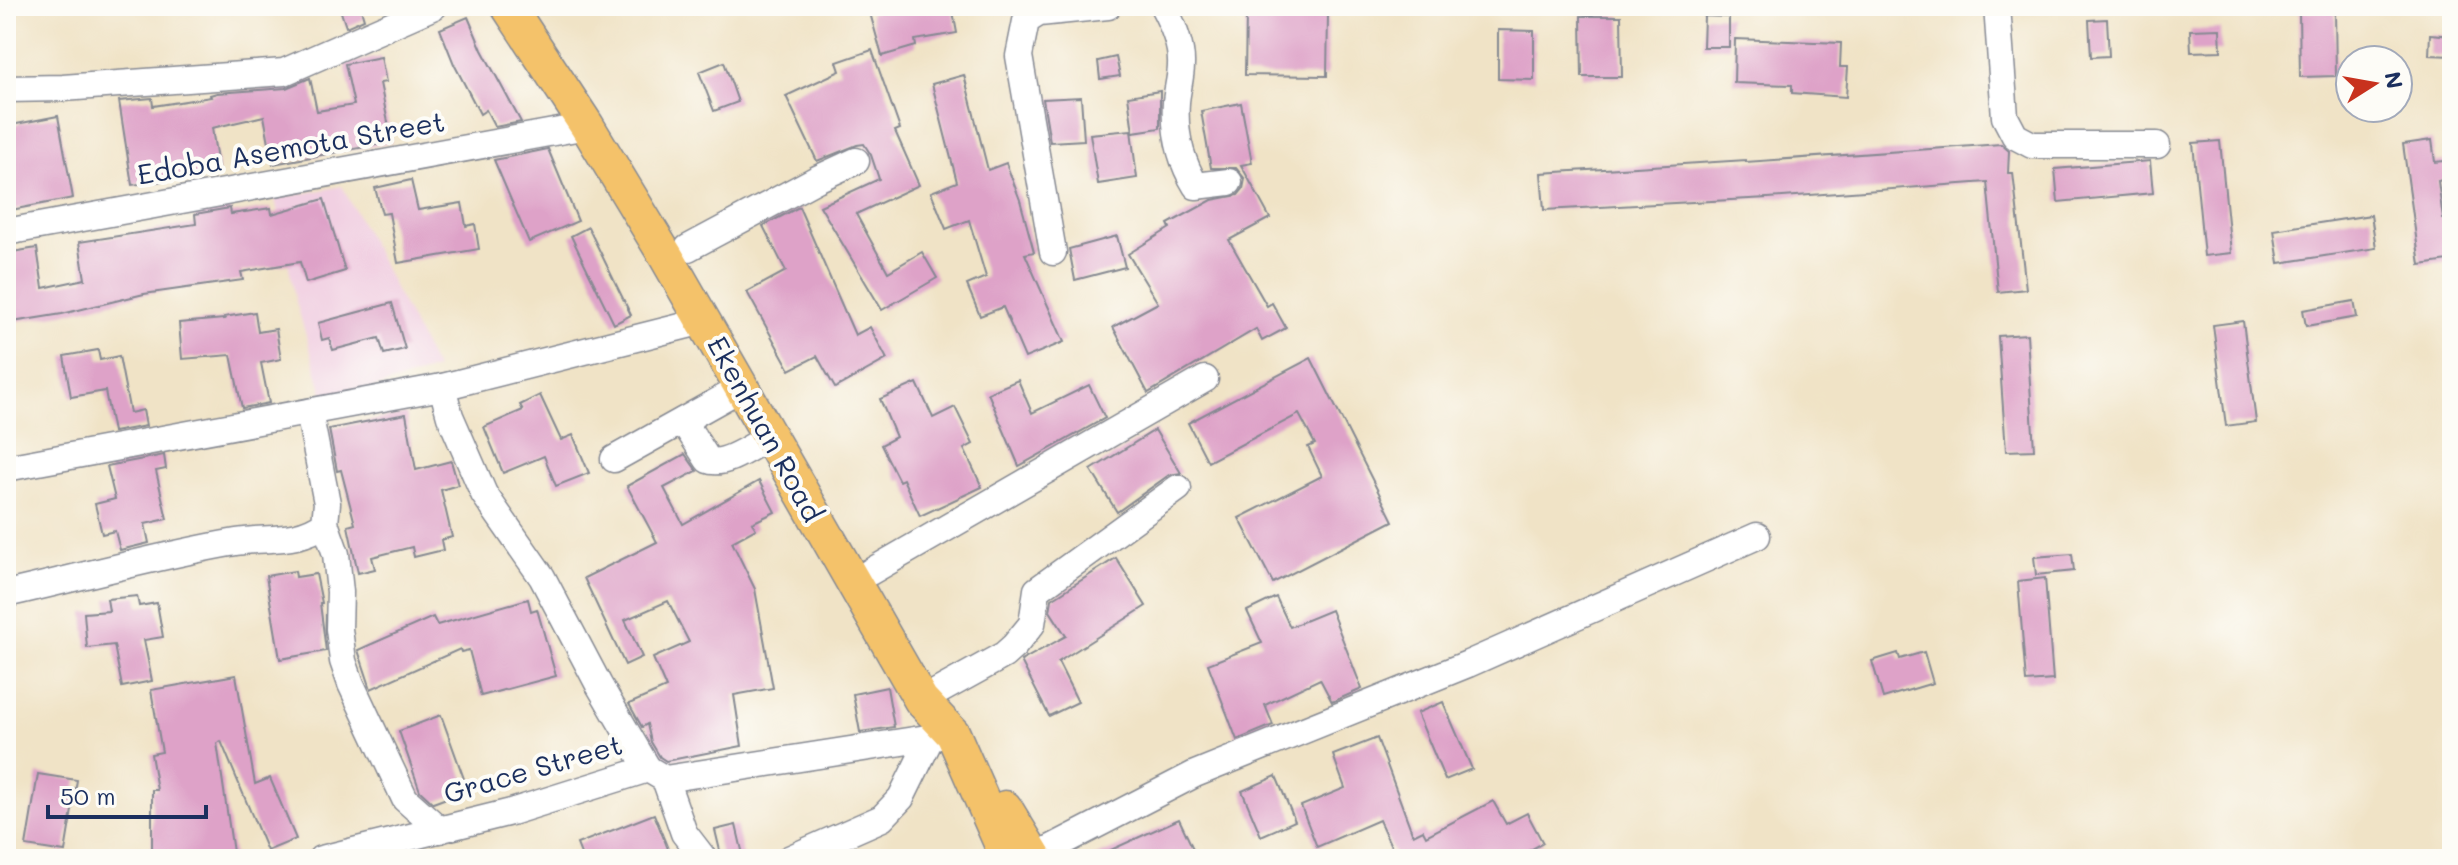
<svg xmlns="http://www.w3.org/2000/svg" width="2458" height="865" font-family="Mali,sans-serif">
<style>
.built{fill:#f1d0e2}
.building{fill:#dea2c8}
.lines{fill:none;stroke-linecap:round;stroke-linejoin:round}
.minor-casing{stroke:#868992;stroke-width:29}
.major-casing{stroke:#868992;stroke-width:37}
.minor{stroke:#fff;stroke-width:26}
.major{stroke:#f4c26a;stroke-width:34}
.labels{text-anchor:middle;stroke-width:8;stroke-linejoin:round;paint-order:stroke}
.street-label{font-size:28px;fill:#1b2f5e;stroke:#fdfcf7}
</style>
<rect width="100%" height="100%" fill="#fdfcf7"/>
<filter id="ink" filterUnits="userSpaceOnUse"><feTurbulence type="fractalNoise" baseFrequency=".0125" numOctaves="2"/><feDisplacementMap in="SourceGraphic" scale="16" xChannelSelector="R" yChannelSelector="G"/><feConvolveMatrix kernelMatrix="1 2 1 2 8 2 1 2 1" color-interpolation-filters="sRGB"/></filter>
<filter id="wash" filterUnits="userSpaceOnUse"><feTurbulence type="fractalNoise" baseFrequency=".006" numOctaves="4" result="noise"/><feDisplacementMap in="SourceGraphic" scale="32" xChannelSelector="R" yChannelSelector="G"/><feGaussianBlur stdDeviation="1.8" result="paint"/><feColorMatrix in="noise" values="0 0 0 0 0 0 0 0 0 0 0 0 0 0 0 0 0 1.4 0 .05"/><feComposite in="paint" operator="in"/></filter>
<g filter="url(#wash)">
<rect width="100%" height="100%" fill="#f0e3c6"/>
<polygon class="built" points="342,186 436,369 326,403 296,302 275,199"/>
<g id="blocks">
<g class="building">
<polygon points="339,6 360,6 364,19 346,27"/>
<polygon points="896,6 952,6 957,33 915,40 916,46 882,56 870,13"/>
<polygon points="2335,11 2336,76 2300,77 2299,12"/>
<polygon points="1246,14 1328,14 1327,76 1245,75"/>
<polygon points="1581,16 1621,16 1622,77 1582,77"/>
<polygon points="1704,16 1729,17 1729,47 1703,47"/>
<polygon points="468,17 482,50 521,122 495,127 486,110 480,114 454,64 440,29"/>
<polygon points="2107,19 2109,56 2091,57 2089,20"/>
<polygon points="2220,29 2221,51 2191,52 2190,30"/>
<polygon points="1498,30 1534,31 1534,80 1498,79"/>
<polygon points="2430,34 2452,36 2452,56 2429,55"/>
<polygon points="1735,39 1841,43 1840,67 1848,67 1846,97 1792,93 1792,85 1734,83"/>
<polygon points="872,50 900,129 895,131 919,185 856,214 888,272 922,252 937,278 882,310 820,206 879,179 871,155 864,144 857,145 817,161 786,96 840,71 837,62"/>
<polygon points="381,57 386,82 380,83 392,142 273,164 264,116 212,128 219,174 132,185 119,101 152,98 153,106 211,97 210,95 217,93 286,88 310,78 317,111 354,105 345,64"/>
<polygon points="1116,57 1120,76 1100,79 1098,61"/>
<polygon points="724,62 738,102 714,111 699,72"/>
<polygon points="964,75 988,170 1006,163 1020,200 1034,252 1025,254 1064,342 1025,358 1003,307 980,316 967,285 986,277 969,220 946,229 931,192 957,182 932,84"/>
<polygon points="1160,91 1160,128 1133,132 1128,96"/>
<polygon points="1081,97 1084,140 1050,142 1043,99"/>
<polygon points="1241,103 1252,163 1241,165 1270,218 1229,240 1267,306 1272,303 1286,328 1262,341 1256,329 1148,393 1113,327 1158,303 1128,254 1170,228 1168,224 1212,200 1238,195 1243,189 1245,179 1236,168 1211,168 1201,111"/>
<polygon points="58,116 73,198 6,211 6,126"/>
<polygon points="1131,130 1137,178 1098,184 1090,134"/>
<polygon points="2432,140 2435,162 2444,161 2446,179 2438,181 2443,219 2452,218 2452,238 2446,239 2449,261 2420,265 2403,144"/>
<polygon points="2220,141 2231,253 2204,256 2193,143"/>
<polygon points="2001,144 2009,151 2008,173 2013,173 2026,289 1998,292 1987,182 1768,198 1544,210 1541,173 1746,160 1746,162"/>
<polygon points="548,149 578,221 529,242 494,160"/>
<polygon points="2150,161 2153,193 2058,202 2055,169"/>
<polygon points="411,180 418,210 462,203 466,226 475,224 479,249 398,263 389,213 382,214 375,188"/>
<polygon points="324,199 345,271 306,283 300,262 241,272 243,280 144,294 62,314 6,323 6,253 37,248 43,288 85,279 79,242 196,224 195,214 230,208 231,214 271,208 272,214"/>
<polygon points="799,207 855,335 870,327 887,359 835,388 817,356 790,370 747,292 786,271 763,226"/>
<polygon points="2371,215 2376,248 2279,263 2274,230"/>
<polygon points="588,227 631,315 614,324 571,236"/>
<polygon points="1117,236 1125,267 1075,280 1069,249"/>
<polygon points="2354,301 2357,317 2306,326 2303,310"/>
<polygon points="392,303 405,349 384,354 379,338 333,350 329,338 322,340 318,323"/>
<polygon points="255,312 258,332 276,329 281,359 261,363 269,403 242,408 231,355 182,359 179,323 225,319 224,317"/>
<polygon points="2243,321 2256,422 2226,426 2213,325"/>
<polygon points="2027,334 2034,450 2006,451 1998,336"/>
<polygon points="98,350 100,360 119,356 130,413 143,410 146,426 113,432 105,391 71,397 64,356"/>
<polygon points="1311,358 1393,521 1273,583 1239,518 1322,476 1308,447 1315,444 1299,414 1208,462 1188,423"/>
<polygon points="1018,380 1032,413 1089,385 1105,418 1019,466 988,393"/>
<polygon points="917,383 933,418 955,407 973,444 964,449 982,487 920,516 903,479 899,481 881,445 896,437 880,399"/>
<polygon points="540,395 561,440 573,435 589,473 556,486 544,456 503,473 484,427 523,410 520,405"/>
<polygon points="406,414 416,470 451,461 458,485 441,490 452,537 441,540 443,550 414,557 412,547 372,557 375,569 358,573 348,526 355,524 341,470 337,471 329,429"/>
<polygon points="1155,430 1181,473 1169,475 1117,512 1091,470"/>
<polygon points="685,454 697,471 664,488 683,524 759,481 775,512 752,523 756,529 732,542 755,589 773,688 734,695 742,746 666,761 660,757 651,742 647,724 642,727 629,704 666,688 653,658 689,642 668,601 625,620 642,657 625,665 584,578 657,542 627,486"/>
<polygon points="164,455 166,469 156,471 167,519 145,524 149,543 120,550 115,531 102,534 95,504 115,499 107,466"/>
<polygon points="2072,554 2074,571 2036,575 2034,557"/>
<polygon points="1116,558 1146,606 1058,662 1078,702 1049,716 1021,661 1066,636 1050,611 1052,599"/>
<polygon points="295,571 296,577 316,574 322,603 320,603 326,651 280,659 266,576"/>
<polygon points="2045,578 2053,680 2026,682 2018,581"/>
<polygon points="137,596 139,606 157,603 163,637 144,640 152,681 122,687 114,645 87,648 84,613 109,611 107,599"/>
<polygon points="1276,597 1290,627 1331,610 1362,689 1332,702 1320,679 1265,705 1273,725 1237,740 1208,664 1262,643 1247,611"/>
<polygon points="528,599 531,611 537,609 556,676 481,696 469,650 461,652 460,649 371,689 358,650 433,617 437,625"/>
<polygon points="1924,652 1933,683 1883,698 1872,661 1898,653 1900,659"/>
<polygon points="236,675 255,784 270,778 296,839 267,851 221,741 217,743 234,859 152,859 152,790 157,790 151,754 162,752 151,690"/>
<polygon points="887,687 894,727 860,732 853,694"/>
<polygon points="1443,702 1472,769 1445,780 1417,713"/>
<polygon points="441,715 468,790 433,803 420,791 399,731"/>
<polygon points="1377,738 1413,835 1423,830 1426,836 1493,801 1506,824 1527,813 1543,843 1514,859 1397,859 1379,820 1317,847 1301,806 1345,788 1333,755"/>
<polygon points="38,774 77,780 65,852 26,846"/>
<polygon points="1276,776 1295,821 1261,836 1242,791"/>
<polygon points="654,814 672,859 583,859 577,844"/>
<polygon points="1179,819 1195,853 1183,859 1091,859"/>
<polygon points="736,825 744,859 722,859 715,830"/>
</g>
</g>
</g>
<g filter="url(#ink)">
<use href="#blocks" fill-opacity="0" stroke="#868992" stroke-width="2"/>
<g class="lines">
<defs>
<g id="minor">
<path d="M1163,6C1172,23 1182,45 1181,65C1181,77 1177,90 1176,102C1174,132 1180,160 1196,186L1229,182"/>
<polyline points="1997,6 2005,117 2015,136 2032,145 2157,145"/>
<polyline points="6,89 63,88 284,72 434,6"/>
<polyline points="6,232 587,126"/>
<polyline points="688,248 817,179 856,161"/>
<polyline points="1053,252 1019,56 1026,21 1039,13 1108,6"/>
<polyline points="442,387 450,416 484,494 542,577 599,685 648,769"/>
<path d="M683,421L708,460C725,467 753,445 769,437"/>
<polyline points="614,459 743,387"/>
<polyline points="6,468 442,387 704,321"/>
<polyline points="325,523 336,554 340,592 339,629 343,661 351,684 405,799 440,830"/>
<polyline points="870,572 1205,379"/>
<path d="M6,594C82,577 159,555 236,542C268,537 299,543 325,523L327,503L309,412"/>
<polyline points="937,692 1004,655 1014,646 1032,624 1037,590 1178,488"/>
<polyline points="665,779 684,833 704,859"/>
<polyline points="1034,857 1195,774 1468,664 1757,536"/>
<polyline points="321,859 511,812 648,769 665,779 953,734"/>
<polyline points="789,859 882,818 901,798 930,739"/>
</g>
<g id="major">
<polyline points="508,6 587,126 667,258 921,700 953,734 1008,859"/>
<polyline points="1005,808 1036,859"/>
</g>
</defs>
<use href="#minor" class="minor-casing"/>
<use href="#major" class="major-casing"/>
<use href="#minor" class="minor"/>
<use href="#major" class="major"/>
</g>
</g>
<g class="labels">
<g class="street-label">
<text transform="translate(291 148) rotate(-10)" y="10">Edoba Asemota Street</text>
<text transform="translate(765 429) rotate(61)" y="10">Ekenhuan Road</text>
<text transform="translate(533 769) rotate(-16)" y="10">Grace Street</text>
</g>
</g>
<rect width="2458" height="865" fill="none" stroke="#fdfcf7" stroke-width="32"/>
<g transform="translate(2374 84) rotate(79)"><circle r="38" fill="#fdfcf7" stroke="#a3aaba" stroke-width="2"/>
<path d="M0-6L14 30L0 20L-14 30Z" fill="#c8321e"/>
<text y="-12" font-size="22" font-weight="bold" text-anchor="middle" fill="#1b2f5e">N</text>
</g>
<path d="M48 805v12h158v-12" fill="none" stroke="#1b2f5e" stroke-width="4"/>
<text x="60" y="805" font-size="24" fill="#1b2f5e" stroke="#fdfcf7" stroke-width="6" paint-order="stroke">50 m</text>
</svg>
